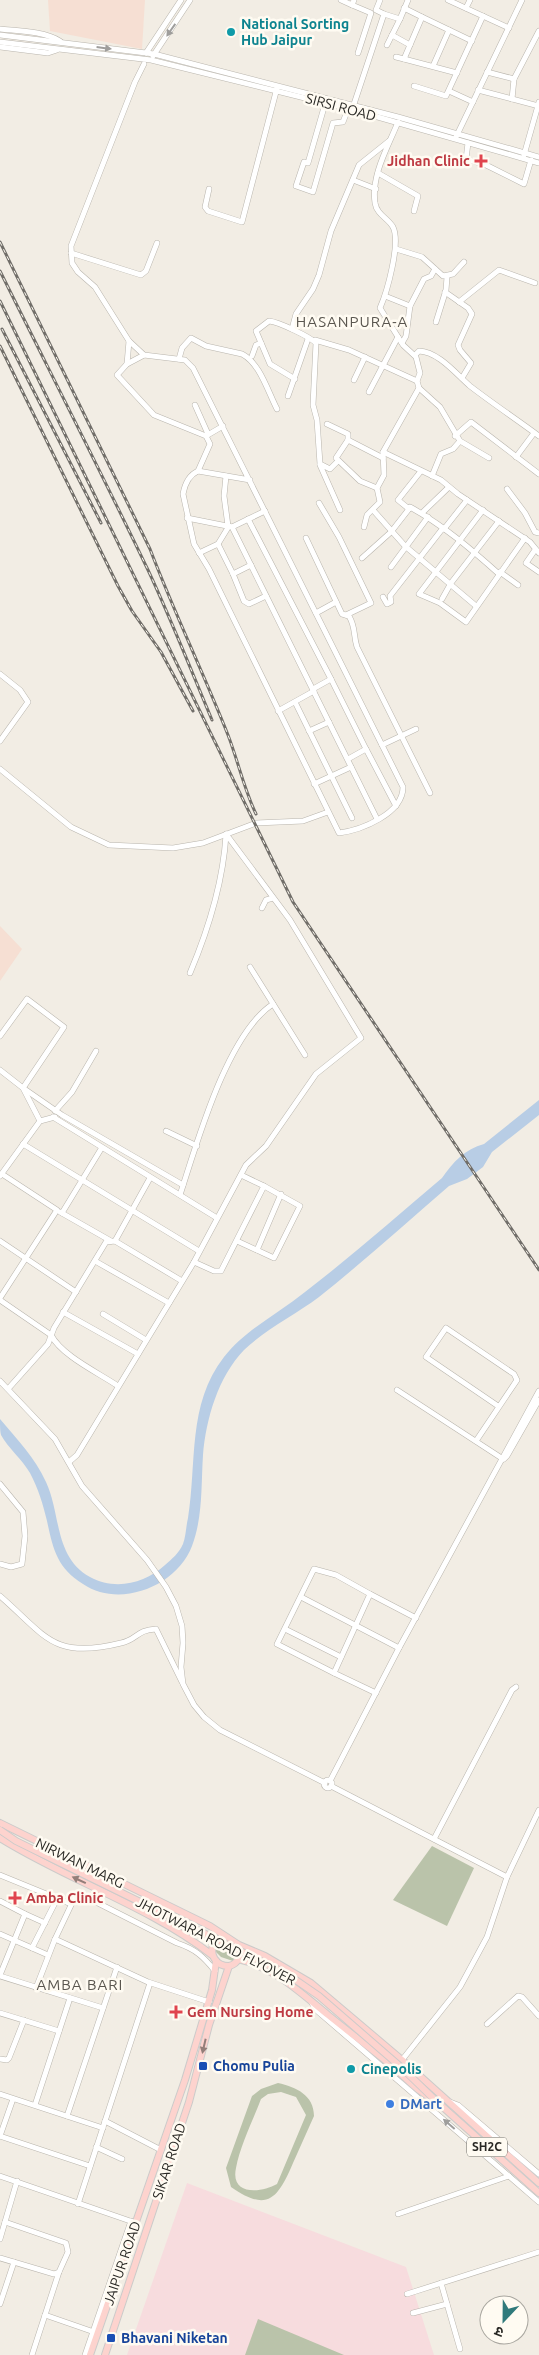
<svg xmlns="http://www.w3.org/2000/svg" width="539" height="2355" font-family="Ubuntu,'Noto Sans Devanagari',sans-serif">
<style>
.education{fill:#f7dcde}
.medical{fill:#f6dfd3}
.green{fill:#bac3aa;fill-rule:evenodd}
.water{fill:#b8cde5}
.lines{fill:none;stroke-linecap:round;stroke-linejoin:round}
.minor-casing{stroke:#b9b5ad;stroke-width:6}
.major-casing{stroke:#cccbca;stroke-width:8}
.minor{stroke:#fff;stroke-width:5}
.major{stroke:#fdd3ce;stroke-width:6}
.rail-casing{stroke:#716e69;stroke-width:3}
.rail{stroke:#fffbf2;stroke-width:1;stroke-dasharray:4;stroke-linecap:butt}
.major-bridge-casing{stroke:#cccbca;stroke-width:8;stroke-linecap:butt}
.major-bridge{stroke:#fdd3ce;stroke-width:6}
.oneway{fill:#9f9e9c}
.oneway2{fill:#937e79}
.culture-dot{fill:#0f9aa8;stroke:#fffbf2;stroke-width:2}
.health-dot{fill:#e0444e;stroke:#fffbf2;stroke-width:2}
.transit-dot{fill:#1a4fb4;stroke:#fffbf2;stroke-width:2}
.shop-dot{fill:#3f7fe0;stroke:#fffbf2;stroke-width:2}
.labels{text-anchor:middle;stroke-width:5;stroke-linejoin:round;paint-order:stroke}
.shield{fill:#fffbf2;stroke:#696762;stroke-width:1}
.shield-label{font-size:12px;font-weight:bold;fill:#292824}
.culture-label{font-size:14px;font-weight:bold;fill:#0d838f;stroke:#fffbf2;text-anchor:start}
.street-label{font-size:14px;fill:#292824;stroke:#fffbf2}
.health-label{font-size:14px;font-weight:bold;fill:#be3a42;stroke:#fffbf2;text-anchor:start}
.transit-label{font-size:14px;font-weight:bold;fill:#164399;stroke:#fffbf2;text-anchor:start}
.shop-label{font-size:14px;font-weight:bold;fill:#366cbe;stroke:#fffbf2;text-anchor:start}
.neighbourhood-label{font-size:15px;letter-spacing:1px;fill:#5a564f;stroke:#fffbf2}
</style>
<rect width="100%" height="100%" fill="#f2ede4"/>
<polygon class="education" points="187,2183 406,2267 434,2355 127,2355"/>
<g class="medical">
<polygon points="48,0 145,0 142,49 50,31"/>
<polygon points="0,926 22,949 0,981"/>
</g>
<g class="green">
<polygon points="432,1846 474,1868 447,1926 393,1900"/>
<polygon points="205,1941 236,1953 236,1957 233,1961 221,1957"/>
<path d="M278,2083C296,2087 314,2095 314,2116C307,2132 300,2147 293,2163C278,2198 268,2213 231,2187L226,2168L252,2096L261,2089ZM281,2092L296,2097L306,2115L277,2184C261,2193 230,2196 236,2168C240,2146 253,2120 261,2099L268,2094Z"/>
<polygon points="258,2319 344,2355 245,2355"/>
</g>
<path class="water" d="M539,1100V1115L492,1152L483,1167L467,1179L449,1186C406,1223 363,1262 319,1297C295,1315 266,1329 244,1350C218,1377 206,1419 203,1455C201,1485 203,1517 192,1546C177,1586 120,1609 83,1584C57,1568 53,1549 47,1521C43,1504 38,1488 30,1473C22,1459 8,1448 1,1435C0,1431 0,1424 0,1419C17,1439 35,1458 46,1482C61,1514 54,1557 90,1577C116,1591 145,1583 165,1565C172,1559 179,1553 183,1544C186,1536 186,1526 188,1518C197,1464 187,1404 224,1357C246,1329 278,1314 305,1292C352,1256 397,1216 442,1178C453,1162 465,1149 484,1144Z"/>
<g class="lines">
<defs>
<g id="minor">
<polyline points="341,0 352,5 354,0"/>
<polyline points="448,0 509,28"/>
<polyline points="352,5 371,13 358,53"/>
<polyline points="404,8 422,17 404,59 457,73"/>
<polyline points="466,8 470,0"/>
<polyline points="384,14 400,19 408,0"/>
<polyline points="422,17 472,41"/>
<path d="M0,29C19,31 44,31 60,41"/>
<polyline points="0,35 154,54 398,117 539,157"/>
<polyline points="392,35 410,45"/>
<polyline points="0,42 151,60 353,110 539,163"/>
<polyline points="387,45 400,19"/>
<polyline points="0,47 48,53 57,50"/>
<polyline points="146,53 181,0"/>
<polyline points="153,56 190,0"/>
<polyline points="396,57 404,59"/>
<path d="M144,64L135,82L71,246L72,263L78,272L95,287L129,341L144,355L185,360L193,368L403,787C403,814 361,830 339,833L209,569L194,544L183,494C185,483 189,475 198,471L250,480"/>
<polyline points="433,66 449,30"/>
<polyline points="487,72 514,79 539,31"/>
<polyline points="414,86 446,96 483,16"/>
<polyline points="478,90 539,106"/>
<polyline points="449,91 473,102"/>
<polyline points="512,99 514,79"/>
<polyline points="325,104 308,163 304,162 296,186 313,192 333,123 343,122 348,109"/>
<polyline points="353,107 384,14 376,10 380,0"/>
<polyline points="456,137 522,0"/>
<polyline points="468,143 466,159 486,165 524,184 531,160"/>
<polyline points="524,155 539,102"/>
<polyline points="378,173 418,196 414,211"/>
<polyline points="353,180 376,189"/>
<polyline points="209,189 205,207 208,211 242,222 277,88"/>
<polyline points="396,249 422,257 443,276 453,274 464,262"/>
<polyline points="71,253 141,275 146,271 157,243"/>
<polyline points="445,292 468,308 472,314 458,345 460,350 471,363 462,378"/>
<polyline points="385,296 410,306"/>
<polyline points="459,302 499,270 535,283"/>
<polyline points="436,322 446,290 447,277"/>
<polyline points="292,329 296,314 313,289 319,275 331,231 359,165 389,141"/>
<polyline points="315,340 349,350 417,381"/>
<polyline points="402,343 406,336 410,306 424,279 431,276 435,269"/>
<polyline points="144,355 127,364 117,375 154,415 206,436 223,426"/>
<path d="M415,355L419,351C439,352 456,374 470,386C492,403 516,419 539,436"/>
<polyline points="252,356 256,345 261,343"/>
<path d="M179,359L182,348L191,338L206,346L242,354C260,363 268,392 277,409"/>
<polyline points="127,364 129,341"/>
<path d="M295,379L270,364L256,331L269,321C279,322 310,337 316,343L313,405L317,420L320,464L330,469L338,461"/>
<polyline points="354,380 365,357"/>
<polyline points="419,388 440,407 460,441 489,458"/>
<polyline points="369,392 398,337"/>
<polyline points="288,396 308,339"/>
<polyline points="195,405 208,434"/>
<polyline points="327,424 348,434 348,440 383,458"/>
<polyline points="455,436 471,422 539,474"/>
<polyline points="348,440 336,458 360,481 377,488"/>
<polyline points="383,452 441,480 458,494 530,542 539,553"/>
<polyline points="516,457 534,433"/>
<polyline points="320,465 340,510"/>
<polyline points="198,471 210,444 206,436"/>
<path d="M421,471L398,500L409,509L410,507C443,525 471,549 499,574"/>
<polyline points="226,476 224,496 228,526"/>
<polyline points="432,476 441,454 453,449 460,441"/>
<polyline points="507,489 525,513 535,532 539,533"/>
<polyline points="319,503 339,537 371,603 346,615"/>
<polyline points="373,510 405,546 476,606"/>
<polyline points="483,510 419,594 440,603 466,622 525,538"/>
<polyline points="422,513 449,487"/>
<polyline points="187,518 232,527 377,819"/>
<polyline points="248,519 331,679"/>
<polyline points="232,527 265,511"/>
<path d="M364,527L367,515L380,502L377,488L384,475L383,452L419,388L417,381L420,373L416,357L403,345L380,308C387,292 401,243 393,227C388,218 377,215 375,203C371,175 388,147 398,122"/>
<polyline points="444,529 467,500"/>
<path d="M306,538L342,614L349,616C356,628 353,634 357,647L430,793"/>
<polyline points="218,544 229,526"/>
<polyline points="535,550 526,563 539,572"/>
<polyline points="199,553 218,544 233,574"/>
<polyline points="362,558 391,532 409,509"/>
<polyline points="251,565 233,574 244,601 249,604 266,596"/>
<polyline points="391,567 428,517"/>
<polyline points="500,572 518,585"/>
<polyline points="383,597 387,604 391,602 390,596 443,528"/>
<polyline points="442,599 451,583 499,521"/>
<polyline points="316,613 336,602"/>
<polyline points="0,674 20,690 28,702 0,741"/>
<polyline points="313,689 331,679 366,749 348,759"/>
<polyline points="295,702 352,818"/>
<polyline points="278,711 314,691"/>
<polyline points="309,731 329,722"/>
<polyline points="382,745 416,729"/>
<polyline points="366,749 396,806"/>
<polyline points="0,769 71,827 109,845 173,848 203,843 256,823 303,821 328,812"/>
<polyline points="314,784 351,767"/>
<polyline points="262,908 266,900 273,898"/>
<polyline points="250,967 305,1055"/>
<path d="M190,973C209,928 223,883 226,835"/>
<polyline points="0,1036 27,999 64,1027 23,1088 62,1115 183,1185"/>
<polyline points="0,1070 23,1088 40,1121"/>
<polyline points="55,1111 72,1092 96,1051"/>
<polyline points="53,1117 217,1218"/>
<polyline points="166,1131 197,1146"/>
<polyline points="23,1144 199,1251"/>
<polyline points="0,1176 40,1121 55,1117"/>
<path d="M180,1195C197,1143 227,1034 273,1004"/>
<polyline points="60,1212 111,1241"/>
<polyline points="62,1213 101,1149"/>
<polyline points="0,1241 76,1292"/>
<polyline points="115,1241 150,1178"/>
<polyline points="237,1241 274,1258 300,1206 264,1186"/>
<polyline points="257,1250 281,1194"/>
<polyline points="95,1261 169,1303"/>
<polyline points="194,1262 214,1271 221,1271 264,1186 241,1175"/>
<polyline points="0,1298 57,1210 2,1174"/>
<path d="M0,1300L51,1335C62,1356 99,1373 118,1386"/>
<polyline points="63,1312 138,1354"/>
<polyline points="103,1314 146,1340"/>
<polyline points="0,1381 55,1439 82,1486 147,1560 166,1587 176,1606 182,1626 183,1643 181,1667 183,1684 194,1705 204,1717 220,1730 325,1783"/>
<polyline points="8,1389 48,1344 54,1328 106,1242 115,1241 182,1281"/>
<polyline points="397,1390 503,1459"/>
<polyline points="476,1441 517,1380 514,1374 446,1328 426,1357 498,1406"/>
<polyline points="504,1459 507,1456 539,1400"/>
<polyline points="69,1462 77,1455 194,1262 246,1165 266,1146 316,1074 361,1038 290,920 226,834"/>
<polyline points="0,1484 23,1512 25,1536 22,1564 11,1567 0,1564"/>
<path d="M0,1596C46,1636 53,1660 121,1643C137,1640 136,1630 156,1629L182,1682"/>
<polyline points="301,1597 399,1648"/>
<polyline points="285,1629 341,1657"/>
<polyline points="334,1673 277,1644 314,1569 336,1575 370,1594"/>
<polyline points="376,1693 334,1673 370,1594 416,1618"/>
<circle cx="328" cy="1784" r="4"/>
<polyline points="330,1781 399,1648 539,1391"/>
<polyline points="331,1786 507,1877 539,1810"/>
<polyline points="434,1839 512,1690 516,1687"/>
<polyline points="0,1875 71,1904"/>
<polyline points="0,1901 25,1914"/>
<polyline points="0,1934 32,1948 57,1899"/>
<polyline points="55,1939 148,1982 209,2002"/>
<polyline points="32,1948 48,1955"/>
<polyline points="0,1975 25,1914 45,1923"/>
<polyline points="0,1976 103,2008"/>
<path d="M36,1988L55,1939L74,1899L78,1896L86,1897L177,1943C195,1949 203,1956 215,1971"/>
<polyline points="312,2003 315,2009 539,2202"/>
<polyline points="0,2013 59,2031"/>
<polyline points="487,2024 518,1996 522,1997 539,2016"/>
<polyline points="0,2059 7,2060 9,2058 24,2020"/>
<polyline points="402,2060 460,1987 487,1937 507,1877"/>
<polyline points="0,2094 103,2128"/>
<polyline points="450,2102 458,2105 539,2174"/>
<polyline points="35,2105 70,1998"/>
<polyline points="67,2116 117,1967"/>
<polyline points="105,2121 161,2150"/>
<polyline points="0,2136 90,2166"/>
<polyline points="0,2136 13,2099"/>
<polyline points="96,2147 122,2159"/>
<polyline points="0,2176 136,2223"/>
<polyline points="78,2204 150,1983"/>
<polyline points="398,2214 509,2176"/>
<polyline points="0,2239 17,2181"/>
<polyline points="0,2258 54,2274 59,2272 68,2252 66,2243 5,2222"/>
<polyline points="441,2283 460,2349"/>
<polyline points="407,2294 539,2252"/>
<polyline points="0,2304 14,2262"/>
<polyline points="413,2313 447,2304"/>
<polyline points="45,2315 94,2332"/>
<polyline points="32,2355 59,2272"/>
<polyline points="85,2355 131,2221"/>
</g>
<g id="major">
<polyline points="0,1823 210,1926 239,1945 265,1956 311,1983 402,2060 539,2183"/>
<path d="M0,1838C69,1881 147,1905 212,1955"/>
<path d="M221,1938L214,1942C209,1954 215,1966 229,1966C238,1964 242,1955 239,1946"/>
<path d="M238,1959C274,1967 301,1993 328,2015C349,2032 370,2048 391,2065C406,2078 418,2092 435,2100L539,2193"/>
<polyline points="90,2355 185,2080 212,1990 216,1961"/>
<polyline points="105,2355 189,2102 209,2025 229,1966"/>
</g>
</defs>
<use href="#minor" class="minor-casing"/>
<use href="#major" class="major-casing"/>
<use href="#minor" class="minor"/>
<use href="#major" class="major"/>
<defs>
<g id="rail">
<path d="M0,242L150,549C174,612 203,672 228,735C238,761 244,789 256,814"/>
<path d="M0,271C49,370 100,470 148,570C171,619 191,670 212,720"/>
<polyline points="0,301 293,902 539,1270"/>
<polyline points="2,329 101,523"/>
<polyline points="0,346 118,586 132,611 161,652 193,711"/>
</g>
</defs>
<use href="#rail" class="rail-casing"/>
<use href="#rail" class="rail"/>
<defs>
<polyline id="major-bridge" points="0,1830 16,1841 287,1974 319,1996 402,2068 435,2100"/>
</defs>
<use href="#major-bridge" class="major-bridge-casing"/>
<use href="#major-bridge" class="major-bridge"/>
</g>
<defs><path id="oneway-solid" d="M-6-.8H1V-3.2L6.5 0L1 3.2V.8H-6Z" transform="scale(1.25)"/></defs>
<g class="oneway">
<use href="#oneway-solid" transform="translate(171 30) rotate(125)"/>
<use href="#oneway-solid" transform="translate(104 48) rotate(7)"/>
<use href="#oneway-solid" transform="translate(449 2124) rotate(-139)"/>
</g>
<g class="oneway2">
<use href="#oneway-solid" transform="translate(79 1880) rotate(-155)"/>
<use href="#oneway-solid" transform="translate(204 2046) rotate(103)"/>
</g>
<g class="culture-dot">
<circle cx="231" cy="32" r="5"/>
<circle cx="351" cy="2069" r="5"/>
</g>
<g class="health-dot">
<path d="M478.5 153.5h5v5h5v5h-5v5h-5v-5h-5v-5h5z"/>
<path d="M12.5 1890.5h5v5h5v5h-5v5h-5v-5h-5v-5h5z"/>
<path d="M173.5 2004.5h5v5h5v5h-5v5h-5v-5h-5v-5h5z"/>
</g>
<g class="transit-dot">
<rect x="198" y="2061" width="10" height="10" rx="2.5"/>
<rect x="106" y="2333" width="10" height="10" rx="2.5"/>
</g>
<circle class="shop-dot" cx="390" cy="2104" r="5"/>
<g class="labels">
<rect class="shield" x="467" y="2137.5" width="40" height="19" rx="4"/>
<g class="shield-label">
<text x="487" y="2151">SH2C</text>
</g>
<g class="culture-label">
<text x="241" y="29">National Sorting<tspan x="241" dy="16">Hub Jaipur</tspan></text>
<text x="361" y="2074">Cinepolis</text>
</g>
<g class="street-label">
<text transform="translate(341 107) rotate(15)" y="5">SIRSI ROAD</text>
<text transform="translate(80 1863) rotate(26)" y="5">NIRWAN MARG</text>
<text transform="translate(216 1941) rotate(27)" y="5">JHOTWARA ROAD FLYOVER</text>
<text transform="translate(169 2161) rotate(-72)" y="5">SIKAR ROAD</text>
<text transform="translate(122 2263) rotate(-71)" y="5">JAIPUR ROAD</text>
</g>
<g class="health-label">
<text x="470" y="166" text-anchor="end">Jidhan Clinic</text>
<text x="26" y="1903">Amba Clinic</text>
<text x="187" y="2017">Gem Nursing Home</text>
</g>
<g class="transit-label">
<text x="213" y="2071">Chomu Pulia</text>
<text x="121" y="2343">Bhavani Niketan</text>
</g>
<g class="shop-label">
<text x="400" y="2109">DMart</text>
</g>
<g class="neighbourhood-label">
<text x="352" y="327">HASANPURA-A</text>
<text x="80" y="1990">AMBA BARI</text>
</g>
</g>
<g transform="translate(504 2320) rotate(202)"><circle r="24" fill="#fffbf2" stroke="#a9a7a0"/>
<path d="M0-4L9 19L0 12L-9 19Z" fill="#307a7b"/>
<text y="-8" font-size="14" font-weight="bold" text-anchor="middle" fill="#292824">उ</text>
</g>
</svg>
